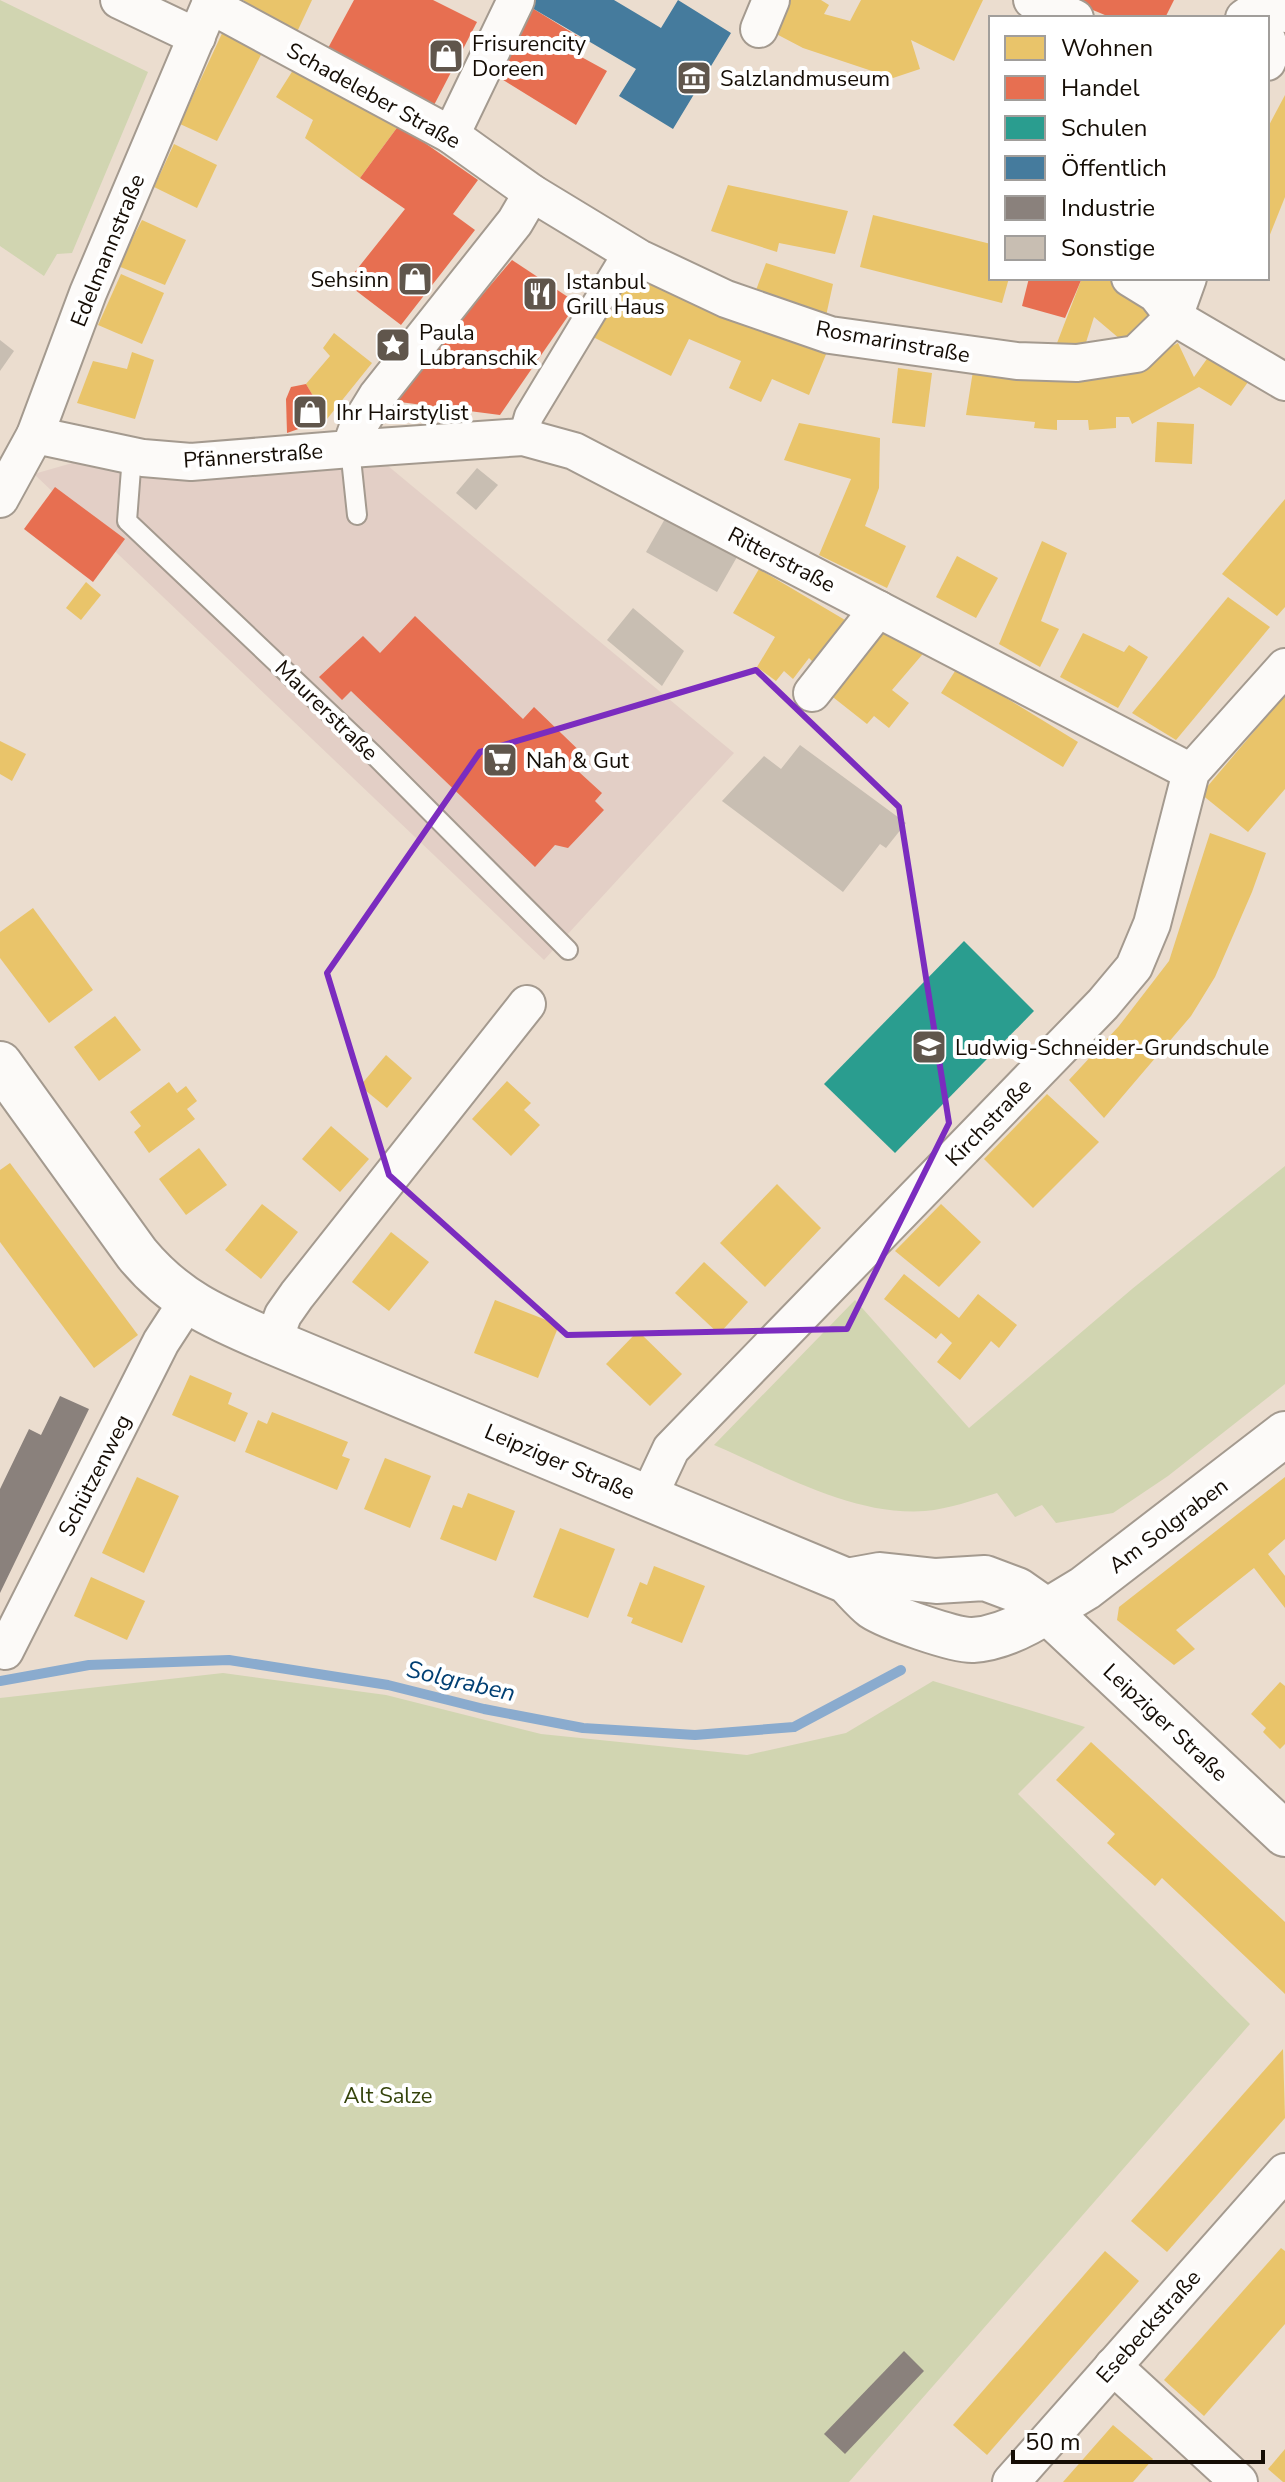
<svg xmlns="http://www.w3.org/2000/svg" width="1285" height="2482" font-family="'Nunito Sans',sans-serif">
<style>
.commercial{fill:#e3cfc6}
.green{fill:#d1d5b1}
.homes{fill:#e9c46a}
.shops{fill:#e76f51}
.schools{fill:#2a9d8f}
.public{fill:#457b9d}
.industry{fill:#8a817c}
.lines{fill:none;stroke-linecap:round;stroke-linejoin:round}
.stream{stroke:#8aabce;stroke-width:10}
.building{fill:#c8beb2}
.service-casing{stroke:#a49a8f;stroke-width:22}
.pedestrian-casing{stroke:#a49a8f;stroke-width:32}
.minor-casing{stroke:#a49a8f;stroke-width:40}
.tertiary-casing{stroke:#a49a8f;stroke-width:48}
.secondary-casing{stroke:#a49a8f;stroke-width:48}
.service{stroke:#fcfaf8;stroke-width:18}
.pedestrian{stroke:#fcfaf8;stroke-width:28}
.minor{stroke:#fcfaf8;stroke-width:36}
.tertiary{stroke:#fcfaf8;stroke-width:44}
.secondary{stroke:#fcfaf8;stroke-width:44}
.marked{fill:none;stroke:#7b2cbf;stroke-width:6;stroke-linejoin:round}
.labels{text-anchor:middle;stroke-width:8;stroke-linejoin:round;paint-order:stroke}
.poi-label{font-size:22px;fill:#150d05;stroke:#fff;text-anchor:start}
.street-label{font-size:22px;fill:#150d05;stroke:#fff}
.park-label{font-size:22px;fill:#34430b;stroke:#fff}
.water-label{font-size:24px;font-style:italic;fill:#003f73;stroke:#fff}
</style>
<rect width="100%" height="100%" fill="#ebddcf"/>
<polygon class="commercial" points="97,456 376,456 734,753 544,960 34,474"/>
<g class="green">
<polygon points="0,0 148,72 72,253 57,254 44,276 0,246"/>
<path d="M1285,1166V1384L1168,1476L1113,1513L1056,1523L1042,1505L1015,1517L997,1493C973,1500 949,1509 925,1511C852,1516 780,1473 714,1445L855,1300L969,1428L1132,1289Z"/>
<polygon points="223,1673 386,1695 541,1734 747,1755 846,1733 933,1681 1085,1727 1018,1794 1250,2024 849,2482 0,2482 0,1698"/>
</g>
<g class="homes">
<polygon points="244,0 312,0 297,32 241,6"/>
<polygon points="778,0 821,0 829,5 824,14 850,21 861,0 983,0 954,61 911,40 920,69 893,78 803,48 763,27"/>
<polygon points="224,29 265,47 217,141 180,124"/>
<polygon points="295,67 399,125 360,178 305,138 313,120 276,97"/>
<polygon points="1285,95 1285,197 1267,242 1267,129"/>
<polygon points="174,144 217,165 197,208 154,187"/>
<polygon points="728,185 848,211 835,254 779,243 777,252 711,231"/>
<polygon points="873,215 991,244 991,278 1009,278 1002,303 860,267"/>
<polygon points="142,220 186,240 165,285 118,266"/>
<polygon points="766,263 833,284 824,325 752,301"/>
<polygon points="635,264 827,352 809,395 772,379 761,402 729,388 741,361 689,339 671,376 593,337"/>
<polygon points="121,274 164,293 142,344 98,325"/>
<polygon points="1082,278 1114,278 1155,309 1127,345 1094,317 1083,352 1057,343"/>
<polygon points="334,333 372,363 327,419 306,384 330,356 323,348"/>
<polygon points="1178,343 1194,377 1214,349 1253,375 1231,406 1199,387 1132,424 1129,417 1116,417 1116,428 1089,430 1088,420 1057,420 1057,430 1034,428 1035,422 966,415 973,371 1139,364"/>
<polygon points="132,352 154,360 135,419 77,403 93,361 127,369"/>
<polygon points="898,368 932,373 925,427 892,423"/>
<polygon points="1157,422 1194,424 1192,464 1155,462"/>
<polygon points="799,423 880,438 879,488 865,526 906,546 887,588 819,555 851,479 784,460"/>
<polygon points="1285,499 1285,607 1277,616 1222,574"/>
<polygon points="1042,541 1067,553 1041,621 1059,629 1040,667 999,644"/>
<polygon points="957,556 998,578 976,618 936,597"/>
<polygon points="759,569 845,620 816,665 809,658 793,679 784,671 776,681 757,667 775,637 733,613"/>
<polygon points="86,582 101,595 81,620 66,608"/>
<polygon points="1228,597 1270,627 1176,740 1132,713"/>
<polygon points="883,627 927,649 892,690 909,703 889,728 874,716 867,724 829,694"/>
<polygon points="1083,633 1124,652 1129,645 1148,657 1118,708 1060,677"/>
<polygon points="957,668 1078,742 1063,767 941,693"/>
<polygon points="1285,695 1285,789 1248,832 1201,794"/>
<polygon points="0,741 26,754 12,781 0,774"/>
<polygon points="1210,833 1266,853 1252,892 1215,977 1191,1016 1104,1118 1069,1080 1119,1026 1169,961"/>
<polygon points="33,908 93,990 49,1023 0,958 0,932"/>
<polygon points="115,1016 141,1050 99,1081 74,1047"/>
<polygon points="386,1055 412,1078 387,1108 360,1086"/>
<polygon points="507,1081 531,1103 524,1110 540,1125 511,1156 472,1119"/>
<polygon points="169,1082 177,1093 186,1086 197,1101 187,1109 195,1119 149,1153 134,1132 141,1126 130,1112"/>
<polygon points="1047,1094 1099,1142 1033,1208 984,1159"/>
<polygon points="331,1126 369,1159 340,1192 302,1159"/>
<polygon points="199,1148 227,1185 186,1215 159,1179"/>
<polygon points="10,1163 138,1335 94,1368 0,1242 0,1170"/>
<polygon points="777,1184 821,1228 765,1287 720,1243"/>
<polygon points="262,1204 298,1232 261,1279 225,1250"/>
<polygon points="941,1204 981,1242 939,1287 895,1251"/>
<polygon points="391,1232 429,1262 389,1311 352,1282"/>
<polygon points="704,1262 748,1302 719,1334 675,1293"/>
<polygon points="904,1274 959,1318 978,1294 1017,1325 999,1348 991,1341 960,1380 937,1362 952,1343 941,1333 936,1339 884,1299"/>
<polygon points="495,1300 559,1325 538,1378 474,1353"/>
<polygon points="638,1331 682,1374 650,1406 606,1364"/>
<polygon points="190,1375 232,1393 228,1404 248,1413 235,1442 172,1415"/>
<polygon points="272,1412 348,1442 342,1456 350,1459 337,1490 245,1452 258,1420 267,1424"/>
<polygon points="385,1458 431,1476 410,1528 364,1509"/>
<polygon points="137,1477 179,1496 144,1573 102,1553"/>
<polygon points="1285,1477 1285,1539 1268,1554 1285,1576 1285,1608 1254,1568 1176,1630 1195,1649 1174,1665 1117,1620 1119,1607"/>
<polygon points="468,1493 515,1511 496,1561 440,1539 453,1505 462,1508"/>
<polygon points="560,1528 615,1549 588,1618 533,1597"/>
<polygon points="654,1566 705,1586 682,1643 631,1623 633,1618 627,1616 640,1582 647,1585"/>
<polygon points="91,1577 145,1601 127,1640 74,1616"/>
<polygon points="1280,1682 1285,1686 1285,1744 1280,1749 1263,1732 1266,1728 1251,1714"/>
<polygon points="1091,1742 1285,1922 1285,1994 1162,1878 1155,1886 1107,1843 1115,1834 1056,1780"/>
<polygon points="1283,2049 1285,2118 1167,2252 1131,2221"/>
<polygon points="1281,2248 1285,2251 1285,2324 1204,2416 1164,2380"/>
<polygon points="1105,2251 1139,2281 987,2455 953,2425"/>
<polygon points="1113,2425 1153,2459 1133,2482 1063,2482"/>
<polygon points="1285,2449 1285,2482 1283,2482 1268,2469"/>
</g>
<g class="shops">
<polygon points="354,0 433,0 477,22 433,107 327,50"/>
<polygon points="1069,0 1174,0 1165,18 1112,18"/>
<polygon points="532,8 584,40 576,54 607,71 576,125 492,73"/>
<polygon points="399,125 478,180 453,214 475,230 401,325 346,283 405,209 360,178"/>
<polygon points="512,260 577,303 500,415 392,401"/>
<polygon points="1029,278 1082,278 1065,318 1022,306"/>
<polygon points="306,384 327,419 287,433 286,399 291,387"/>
<polygon points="55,487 125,539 93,582 24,529"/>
<polygon points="415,616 523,719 534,707 590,761 579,772 602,793 595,801 604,810 568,848 555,845 535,867 351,691 342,700 319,677 363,636 380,653"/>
</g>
<polygon class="schools" points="964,941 1034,1011 895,1153 824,1084"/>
<polygon class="public" points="536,0 614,0 661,28 678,0 731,33 673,129 619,96 636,69 532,8"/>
<g class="industry">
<polygon points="60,1396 89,1409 0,1593 0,1489 29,1429 41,1435"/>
<polygon points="904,2351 924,2371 845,2454 824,2434"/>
</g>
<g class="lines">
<polyline class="stream" points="0,1681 89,1665 229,1660 388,1685 484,1709 583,1728 695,1735 794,1727 901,1670"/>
</g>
<g class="building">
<polygon points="0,340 14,351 0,371"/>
<polygon points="477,468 498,485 476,510 456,493"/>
<polygon points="666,517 737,557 717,592 646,552"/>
<polygon points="633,608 684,651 662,686 607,640"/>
<polygon points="800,745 906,823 886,848 880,844 843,892 722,801 764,756 781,769"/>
</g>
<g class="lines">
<defs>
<g id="service">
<polyline points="350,449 357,515"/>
<polyline points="132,456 127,521 374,755 568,950"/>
</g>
<polyline id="pedestrian" points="523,437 529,416 628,252"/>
<g id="minor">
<polyline points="119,0 197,37"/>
<polyline points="1032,0 1075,18"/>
<polyline points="210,5 451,135 532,193 639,258 726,299 830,335 1017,361 1077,363 1136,354 1174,317 1188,278"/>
<polyline points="1244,18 1258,8 1285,14"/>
<polyline points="759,29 771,0"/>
<polyline points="1267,39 1271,52 1267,62"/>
<polyline points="451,135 516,0"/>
<polyline points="1130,278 1156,294 1174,317 1285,382"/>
<polyline points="35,435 143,458 191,462 350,449 358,427 377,396 515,222 532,193"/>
<polyline points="350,449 523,437 574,451 1191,772"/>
<polyline points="0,499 35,435 88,293 212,0"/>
<polyline points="812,693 878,609"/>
<polyline points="273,1342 283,1315 297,1295 527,1004"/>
<polyline points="648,1498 671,1449 1103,1004 1134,967 1152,924 1191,772 1285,667"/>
<polyline points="5,1651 161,1342 187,1302"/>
<polyline points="1113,2366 1239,2482"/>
<polyline points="1011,2482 1285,2172"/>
</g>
<polyline id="tertiary" points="1047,1611 1085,1588 1285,1434"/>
<g id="secondary">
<path d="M0,1064L137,1254C177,1302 217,1318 273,1342L847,1581C855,1589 864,1600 873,1607C888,1617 955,1641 973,1640C1000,1638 1024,1626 1047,1611"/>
<polyline points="847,1581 880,1575 936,1581 985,1578 1017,1590 1047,1611 1285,1834"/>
</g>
</defs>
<use href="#service" class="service-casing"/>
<use href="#pedestrian" class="pedestrian-casing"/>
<use href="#minor" class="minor-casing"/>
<use href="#tertiary" class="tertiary-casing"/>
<use href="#secondary" class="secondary-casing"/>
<use href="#service" class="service"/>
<use href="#pedestrian" class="pedestrian"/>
<use href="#minor" class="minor"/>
<use href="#tertiary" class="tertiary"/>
<use href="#secondary" class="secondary"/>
</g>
<path class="marked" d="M756,670L899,807L949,1123L847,1329L567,1335L389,1175L327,973L480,752Z"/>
<defs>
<symbol id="shop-square" viewBox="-11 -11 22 22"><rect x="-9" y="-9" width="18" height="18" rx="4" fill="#60564c" stroke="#fff"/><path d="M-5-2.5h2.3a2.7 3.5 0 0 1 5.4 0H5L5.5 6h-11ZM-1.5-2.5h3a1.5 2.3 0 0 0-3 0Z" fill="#fff"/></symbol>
<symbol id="museum-square" viewBox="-11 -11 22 22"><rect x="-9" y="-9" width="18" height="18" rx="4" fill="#60564c" stroke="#fff"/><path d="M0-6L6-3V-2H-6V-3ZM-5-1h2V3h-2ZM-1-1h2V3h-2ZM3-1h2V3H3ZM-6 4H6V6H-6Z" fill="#fff"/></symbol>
<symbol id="restaurant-square" viewBox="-11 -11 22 22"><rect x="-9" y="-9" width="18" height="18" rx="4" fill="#60564c" stroke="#fff"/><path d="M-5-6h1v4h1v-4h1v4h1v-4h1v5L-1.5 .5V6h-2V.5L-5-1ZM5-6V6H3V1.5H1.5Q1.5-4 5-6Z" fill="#fff"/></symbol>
<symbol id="sight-square" viewBox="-11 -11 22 22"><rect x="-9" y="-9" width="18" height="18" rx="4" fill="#60564c" stroke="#fff"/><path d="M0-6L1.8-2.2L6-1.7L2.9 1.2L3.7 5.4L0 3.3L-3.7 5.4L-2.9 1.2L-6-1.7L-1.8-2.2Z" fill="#fff"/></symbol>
<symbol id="supermarket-square" viewBox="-11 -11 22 22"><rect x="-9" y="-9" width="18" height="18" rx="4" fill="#60564c" stroke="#fff"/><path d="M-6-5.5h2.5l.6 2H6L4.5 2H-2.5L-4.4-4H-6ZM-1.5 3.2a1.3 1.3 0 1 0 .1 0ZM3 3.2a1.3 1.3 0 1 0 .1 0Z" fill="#fff"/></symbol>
<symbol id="school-square" viewBox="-11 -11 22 22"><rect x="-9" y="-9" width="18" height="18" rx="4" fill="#60564c" stroke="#fff"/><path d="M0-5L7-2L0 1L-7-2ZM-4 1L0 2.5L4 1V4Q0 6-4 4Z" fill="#fff"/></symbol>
</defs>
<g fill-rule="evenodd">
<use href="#shop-square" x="426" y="36" width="40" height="40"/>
<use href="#museum-square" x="674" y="58" width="40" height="40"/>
<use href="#shop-square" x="395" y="259" width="40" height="40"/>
<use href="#restaurant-square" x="520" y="274" width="40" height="40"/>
<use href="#sight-square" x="373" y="325" width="40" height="40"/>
<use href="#shop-square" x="290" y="392" width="40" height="40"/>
<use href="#supermarket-square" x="480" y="740" width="40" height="40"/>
<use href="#school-square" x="909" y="1027" width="40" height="40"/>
</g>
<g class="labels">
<g class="poi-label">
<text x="472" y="51">Frisurencity<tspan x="472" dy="25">Doreen</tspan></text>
<text x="720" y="86">Salzlandmuseum</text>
<text x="389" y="287" text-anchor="end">Sehsinn</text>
<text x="566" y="289">Istanbul<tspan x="566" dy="25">Grill Haus</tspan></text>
<text x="419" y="340">Paula<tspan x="419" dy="25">Lubranschik</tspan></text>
<text x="336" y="420">Ihr Hairstylist</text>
<text x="526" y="768">Nah &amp; Gut</text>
<text x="955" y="1055">Ludwig-Schneider-Grundschule</text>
</g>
<g class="street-label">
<text transform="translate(374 95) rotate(29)" y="8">Schadeleber Straße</text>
<text transform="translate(107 250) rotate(-68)" y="8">Edelmannstraße</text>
<text transform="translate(893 341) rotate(10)" y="8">Rosmarinstraße</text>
<text transform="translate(253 455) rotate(-4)" y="8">Pfännerstraße</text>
<text transform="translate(782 559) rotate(27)" y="8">Ritterstraße</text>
<text transform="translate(327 710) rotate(44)" y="8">Maurerstraße</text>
<text transform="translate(988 1122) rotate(-46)" y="8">Kirchstraße</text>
<text transform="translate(560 1461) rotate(23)" y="8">Leipziger Straße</text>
<text transform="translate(94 1475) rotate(-63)" y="8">Schützenweg</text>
<text transform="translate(1168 1525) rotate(-37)" y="8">Am Solgraben</text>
<text transform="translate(1166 1722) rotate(43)" y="8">Leipziger Straße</text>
<text transform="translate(1148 2326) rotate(-48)" y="8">Esebeckstraße</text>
</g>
<g class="park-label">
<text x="388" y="2103">Alt Salze</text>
</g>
<g class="water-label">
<text transform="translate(461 1681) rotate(13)" y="8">Solgraben</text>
</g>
</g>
<rect x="989" y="16" width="280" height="264" fill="#ffffff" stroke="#a19e9b" stroke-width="2"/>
<rect x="1005" y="36" width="40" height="24" fill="#e9c46a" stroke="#a19e9b" stroke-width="2"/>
<text x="1061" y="56" font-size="24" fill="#150d05">Wohnen</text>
<rect x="1005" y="76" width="40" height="24" fill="#e76f51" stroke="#a19e9b" stroke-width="2"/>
<text x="1061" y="96" font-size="24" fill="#150d05">Handel</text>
<rect x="1005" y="116" width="40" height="24" fill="#2a9d8f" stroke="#a19e9b" stroke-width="2"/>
<text x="1061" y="136" font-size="24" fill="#150d05">Schulen</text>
<rect x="1005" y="156" width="40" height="24" fill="#457b9d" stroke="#a19e9b" stroke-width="2"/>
<text x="1061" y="176" font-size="24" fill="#150d05">Öffentlich</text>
<rect x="1005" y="196" width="40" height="24" fill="#8a817c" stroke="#a19e9b" stroke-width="2"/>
<text x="1061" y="216" font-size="24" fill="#150d05">Industrie</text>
<rect x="1005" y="236" width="40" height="24" fill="#c8beb2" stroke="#a19e9b" stroke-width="2"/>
<text x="1061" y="256" font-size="24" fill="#150d05">Sonstige</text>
<path d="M1013 2450v12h250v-12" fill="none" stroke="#150d05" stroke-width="4"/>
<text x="1025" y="2450" font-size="24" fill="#150d05" stroke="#ffffff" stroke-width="6" paint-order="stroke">50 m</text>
</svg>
